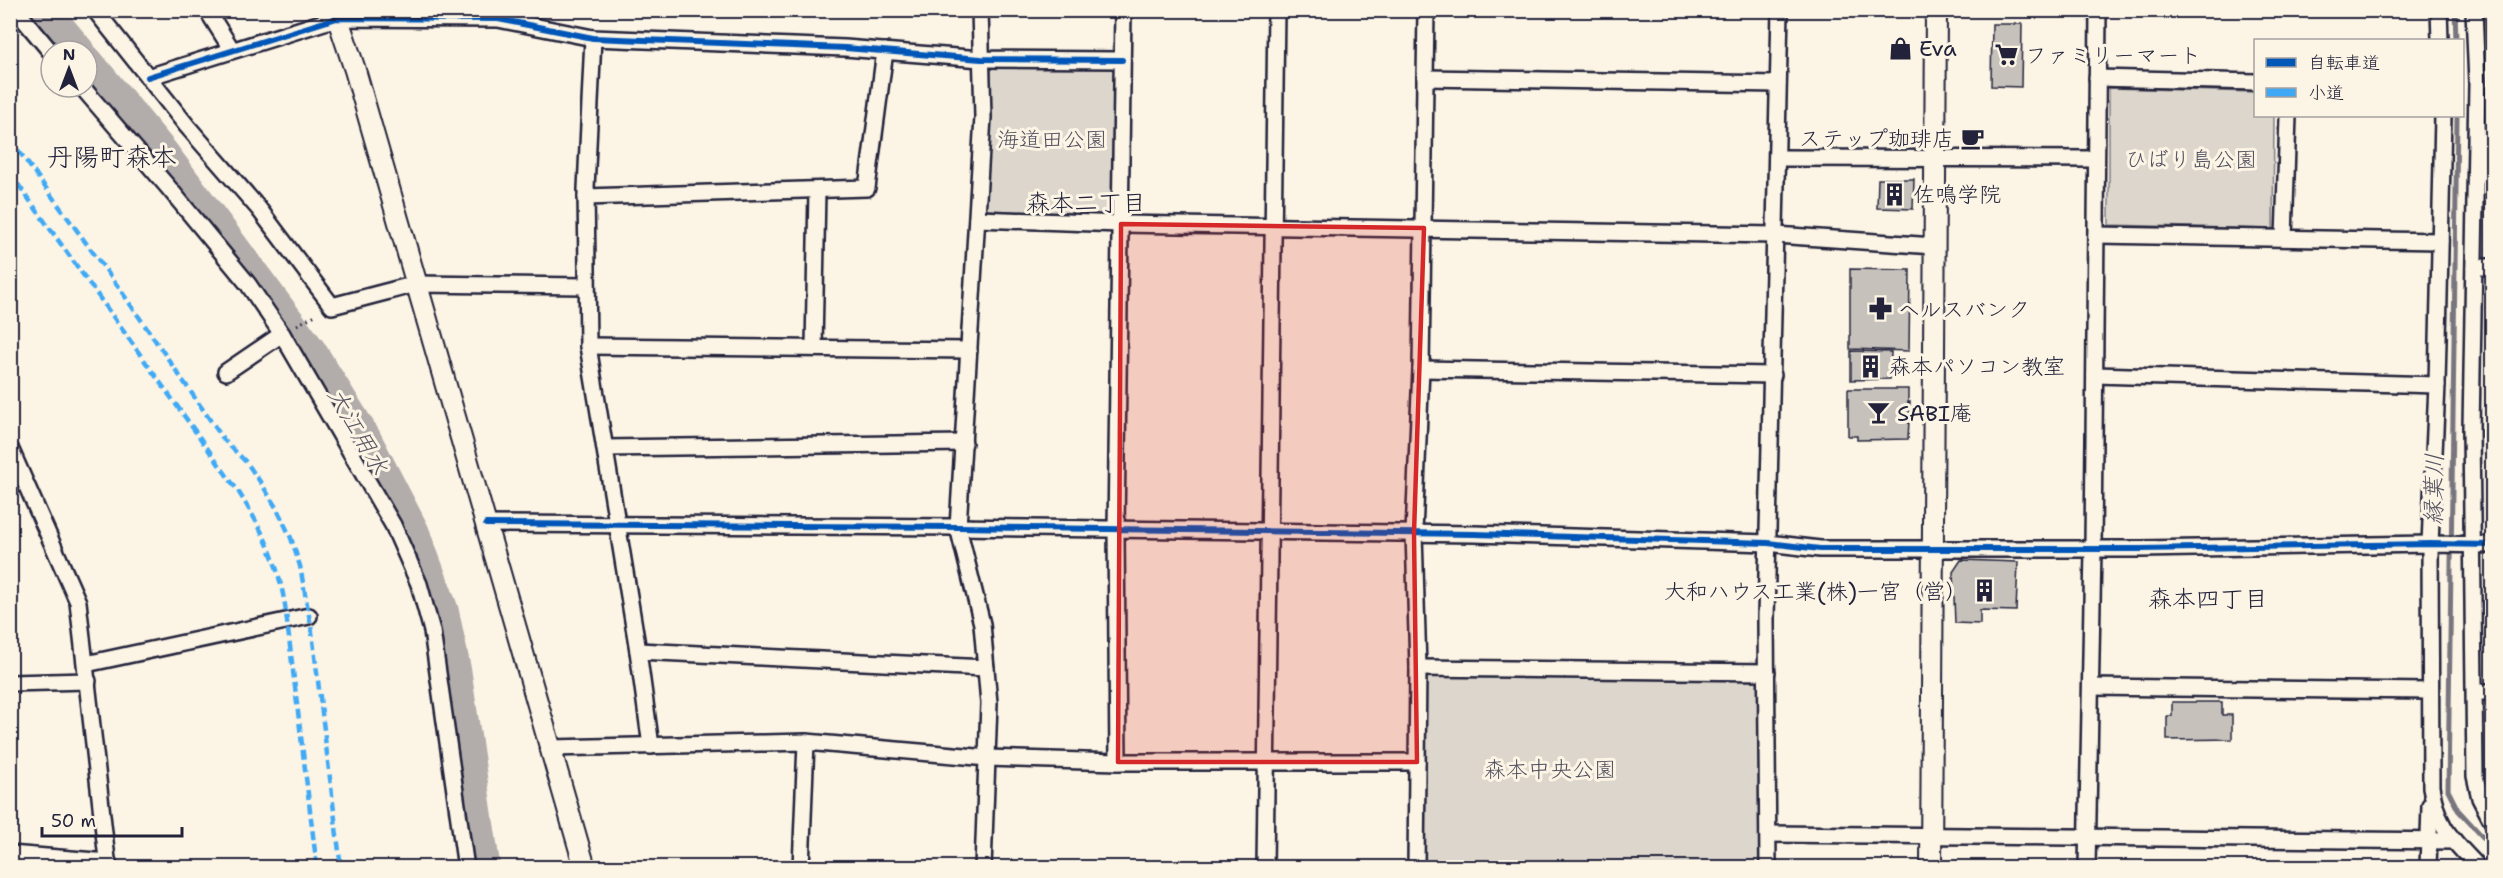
<svg xmlns="http://www.w3.org/2000/svg" width="2503" height="878" font-family="'Shantell Sans','Klee One',sans-serif">
<style>
.green{fill:#dcd6cc;stroke:#7f7c84;stroke-width:1.5}
.lines{fill:none;stroke-linecap:round;stroke-linejoin:round}
.stream{stroke:#78757e;stroke-width:5}
.river{stroke:#b2adab;stroke-width:33}
.building{fill:#c6c1bb;stroke:#22223b;stroke-width:1.5}
.minor-casing{stroke:#22223b;stroke-width:20}
.tertiary-casing{stroke:#22223b;stroke-width:24}
.path{stroke:#22223b;stroke-width:3;stroke-dasharray:1.5 4.5;stroke-linecap:butt}
.minor{stroke:#fcf5e5;stroke-width:15}
.tertiary{stroke:#fcf5e5;stroke-width:20}
.quiet{stroke:#3fa9f5;stroke-width:4.5;stroke-dasharray:9 4.5;stroke-linecap:butt}
.cycleway-casing{stroke:#fcf5e5;stroke-width:10}
.cycleway{stroke:#0057b8;stroke-width:6}
.marked{fill:#d62828;fill-opacity:0.2;stroke:#d62828;stroke-width:4.5;stroke-linejoin:round}
.labels{text-anchor:middle;stroke-width:6;stroke-linejoin:round;paint-order:stroke}
.poi-label{font-size:22px;fill:#22223b;stroke:#fcf5e5;text-anchor:start}
.park-label{font-size:22px;fill:#504f5f;stroke:#fcf5e5}
.neighbourhood-label{font-size:24px;fill:#22223b;stroke:#fcf5e5}
.water-label{font-size:24px;font-style:italic;fill:#545362;stroke:#fcf5e5}
.quarter-label{font-size:26px;fill:#22223b;stroke:#fcf5e5}
</style>
<rect width="100%" height="100%" fill="#fcf5e5"/>
<filter id="ink" filterUnits="userSpaceOnUse"><feTurbulence type="fractalNoise" baseFrequency=".0167" numOctaves="2"/><feDisplacementMap in="SourceGraphic" scale="12" xChannelSelector="R" yChannelSelector="G"/><feConvolveMatrix kernelMatrix="1 2 1 2 8 2 1 2 1" color-interpolation-filters="sRGB"/></filter>
<g filter="url(#ink)">
<g class="green">
<polygon points="991,66 1115,67 1117,216 985,210"/>
<polygon points="2109,88 2255,92 2256,116 2274,116 2273,229 2109,225"/>
<polygon points="1426,668 1767,672 1767,867 1419,868"/>
</g>
<g class="lines">
<g class="stream">
<polyline points="2455,10 2456,40"/>
<polyline points="2457,116 2448,790 2458,810 2492,847"/>
</g>
<g class="river">
<polyline points="44,10 78,51"/>
<polyline points="87,62 163,154 310,351 365,439 413,532 442,610 455,672 484,868"/>
</g>
</g>
<g class="building">
<polygon points="1992,24 2022,24 2021,87 1991,86"/>
<polygon points="1878,179 1914,179 1913,209 1877,208"/>
<polygon points="1850,269 1910,270 1909,351 1850,349"/>
<polygon points="1851,351 1891,352 1890,379 1851,380"/>
<polygon points="1848,389 1908,389 1908,403 1910,402 1908,439 1857,440 1857,436 1848,436"/>
<polygon points="1961,560 2018,562 2016,611 1980,610 1980,624 1955,623 1953,572"/>
<polygon points="2172,702 2222,702 2222,715 2232,715 2232,739 2167,740 2167,716 2172,716"/>
</g>
<g class="lines">
<defs>
<g id="minor">
<polyline points="16,10 51,52"/>
<polyline points="95,10 187,126 259,209 332,306 416,284 586,286"/>
<polyline points="207,10 232,50"/>
<polyline points="980,10 983,117 958,527 982,624 989,703 983,868"/>
<polyline points="2439,10 2440,40"/>
<polyline points="2474,10 2477,84 2471,429 2475,776 2480,798 2492,821"/>
<polyline points="593,38 586,189 588,346 638,651 651,746"/>
<polyline points="148,77 337,18 498,19 593,38 845,48 981,59 1122,60"/>
<polyline points="1425,78 1778,84"/>
<polyline points="2097,78 2256,82"/>
<polyline points="82,87 168,187 248,284 282,334 393,525 419,584 432,631 466,868"/>
<path d="M2443,116L2437,385L2430,544L2431,787C2438,829 2450,837 2479,868"/>
<polyline points="1777,158 2096,159"/>
<polyline points="586,197 867,188 885,51"/>
<polyline points="977,219 1121,224 1776,235 1934,246"/>
<polyline points="2096,235 2440,241"/>
<polyline points="2284,238 2288,116"/>
<polyline points="2474,267 2492,267"/>
<polyline points="588,346 969,350"/>
<polyline points="814,348 817,190"/>
<polyline points="1421,369 1773,375"/>
<polyline points="226,372 282,334"/>
<polyline points="2095,375 2437,385"/>
<polyline points="10,448 78,602 108,868"/>
<polyline points="605,448 964,443"/>
<polyline points="486,524 958,527 1474,534 1768,543 1820,549 2141,549 2430,544 2492,545"/>
<polyline points="638,651 986,668"/>
<polyline points="86,664 309,616"/>
<polyline points="1418,668 1767,672"/>
<polyline points="10,683 88,681"/>
<polyline points="2091,687 2430,691"/>
<polyline points="2475,692 2492,692"/>
<polyline points="551,748 806,742 988,758 1118,762 1417,762"/>
<polyline points="1118,762 1116,530 1123,10"/>
<polyline points="1768,834 2454,841"/>
<polyline points="10,854 108,862"/>
<polyline points="801,868 806,742"/>
<path d="M1265,868C1266,582 1275,296 1276,10"/>
<polyline points="1416,868 1418,668 1414,533 1421,369 1426,10"/>
<polyline points="1768,868 1766,618 1780,10"/>
<polyline points="2087,868 2093,549 2098,10"/>
<polyline points="2428,868 2430,805"/>
</g>
<g id="tertiary">
<polyline points="335,10 355,70 585,868"/>
<polyline points="1931,868 1936,10"/>
</g>
</defs>
<use href="#minor" class="minor-casing"/>
<use href="#tertiary" class="tertiary-casing"/>
<polyline class="path" points="297,325 317,314"/>
<use href="#minor" class="minor"/>
<use href="#tertiary" class="tertiary"/>
<g class="quiet">
<polyline points="10,139 119,288 224,440 247,463 263,486 277,509 291,538 300,566 312,632 341,868"/>
<path d="M10,173L238,491C263,531 277,558 285,605L317,868"/>
</g>
<defs>
<g id="cycleway">
<polyline points="148,77 337,18 498,19 593,38 845,48 981,59 1122,60"/>
<polyline points="486,524 958,527 1474,534 1768,543 1820,549 2141,549 2430,544 2492,545"/>
</g>
</defs>
<use href="#cycleway" class="cycleway-casing"/>
<use href="#cycleway" class="cycleway"/>
</g>
</g>
<path class="marked" d="M1121,224L1424,228L1414,533L1417,762H1118Z"/>
<defs>
<symbol id="shop-bare" viewBox="-9 -9 18 18"><path d="M-5-2.5h2.3a2.7 3.5 0 0 1 5.4 0H5L5.5 6h-11ZM-1.5-2.5h3a1.5 2.3 0 0 0-3 0Z" fill="#22223b" stroke="#fcf5e5" stroke-width="2.5" paint-order="stroke"/></symbol>
<symbol id="supermarket-bare" viewBox="-9 -9 18 18"><path d="M-6-5.5h2.5l.6 2H6L4.5 2H-2.5L-4.4-4H-6ZM-1.5 3.2a1.3 1.3 0 1 0 .1 0ZM3 3.2a1.3 1.3 0 1 0 .1 0Z" fill="#22223b" stroke="#fcf5e5" stroke-width="2.5" paint-order="stroke"/></symbol>
<symbol id="cafe-bare" viewBox="-9 -9 18 18"><path d="M-5.5-4.5H6V0H3Q3 3.5 0 3.5H-2.5Q-5.5 3.5-5.5 0ZM3-3.2v2h1.7v-2ZM-6 4.5H4V6H-6Z" fill="#22223b" stroke="#fcf5e5" stroke-width="2.5" paint-order="stroke"/></symbol>
<symbol id="building-bare" viewBox="-9 -9 18 18"><path d="M-4-6H4V6H1V3H-1V6H-4ZM-2.5-4.3h1.7v1.8h-1.7ZM.8-4.3h1.7v1.8H.8ZM-2.5-1h1.7V.8h-1.7ZM.8-1h1.7V.8H.8Z" fill="#22223b" stroke="#fcf5e5" stroke-width="2.5" paint-order="stroke"/></symbol>
<symbol id="pharmacy-bare" viewBox="-9 -9 18 18"><path d="M-2-6h4v4h4v4h-4v4h-4v-4h-4v-4h4Z" fill="#22223b" stroke="#fcf5e5" stroke-width="2.5" paint-order="stroke"/></symbol>
<symbol id="bar-bare" viewBox="-9 -9 18 18"><path d="M-6-5H6L.8 .8V4.5H3.5V6h-7V4.5H-.8V.8Z" fill="#22223b" stroke="#fcf5e5" stroke-width="2.5" paint-order="stroke"/></symbol>
</defs>
<g fill-rule="evenodd">
<use href="#shop-bare" x="1884" y="32" width="33" height="33"/>
<use href="#supermarket-bare" x="1990" y="38" width="33" height="33"/>
<use href="#cafe-bare" x="1956" y="122" width="33" height="33"/>
<use href="#building-bare" x="1878" y="178" width="33" height="33"/>
<use href="#pharmacy-bare" x="1864" y="292" width="33" height="33"/>
<use href="#building-bare" x="1854" y="350" width="33" height="33"/>
<use href="#bar-bare" x="1862" y="396" width="33" height="33"/>
<use href="#building-bare" x="1968" y="574" width="33" height="33"/>
</g>
<g class="labels">
<g class="poi-label">
<text x="1919" y="56">Eva</text>
<text x="2025" y="63">ファミリーマート</text>
<text x="1954" y="146" text-anchor="end">ステップ珈琲店</text>
<text x="1913" y="202">佐鳴学院</text>
<text x="1898" y="317">ヘルスバンク</text>
<text x="1889" y="374">森本パソコン教室</text>
<text x="1897" y="421">SABI庵</text>
<text x="1967" y="599" text-anchor="end">大和ハウス工業(株)一宮（営）</text>
</g>
<g class="park-label">
<text x="1052" y="147">海道田公園</text>
<text x="2191" y="167">ひばり島公園</text>
<text x="1550" y="777">森本中央公園</text>
</g>
<g class="neighbourhood-label">
<text x="1086" y="211">森本二丁目</text>
<text x="2208" y="607">森本四丁目</text>
</g>
<g class="water-label">
<text transform="translate(358 431) rotate(60)" y="8">大江用水</text>
<text transform="translate(2434 489) rotate(-89)" y="8">縁葉川</text>
</g>
<g class="quarter-label">
<text x="112" y="166">丹陽町森本</text>
</g>
</g>
<rect width="2503" height="878" fill="none" stroke="#fcf5e5" stroke-width="36"/>
<rect x="18" y="18" width="2467" height="842" fill="none" stroke="#22223b" stroke-width="2" filter="url(#ink)"/>
<rect x="2254" y="39" width="210" height="78" fill="#fcf5e5" stroke="#a5a1a1" stroke-width="1.5"/>
<rect x="2266" y="58" width="30" height="9" fill="#0057b8" stroke="#a5a1a1" stroke-width="1.5"/>
<text x="2308" y="69" font-size="18" fill="#22223b">自転車道</text>
<rect x="2266" y="88" width="30" height="9" fill="#3fa9f5" stroke="#a5a1a1" stroke-width="1.5"/>
<text x="2308" y="99" font-size="18" fill="#22223b">小道</text>
<g transform="translate(69 69)"><circle r="28" fill="#fcf5e5" stroke="#a5a1a1" stroke-width="1.5"/>
<path d="M0-4.5L10 22L0 15L-10 22Z" fill="#22223b"/>
<text y="-9" font-size="16" font-weight="bold" text-anchor="middle" fill="#22223b">N</text>
</g>
<path d="M42 827v9h140v-9" fill="none" stroke="#22223b" stroke-width="3"/>
<text x="51" y="827" font-size="18" fill="#22223b" stroke="#fcf5e5" stroke-width="4.5" paint-order="stroke">50 m</text>
</svg>
